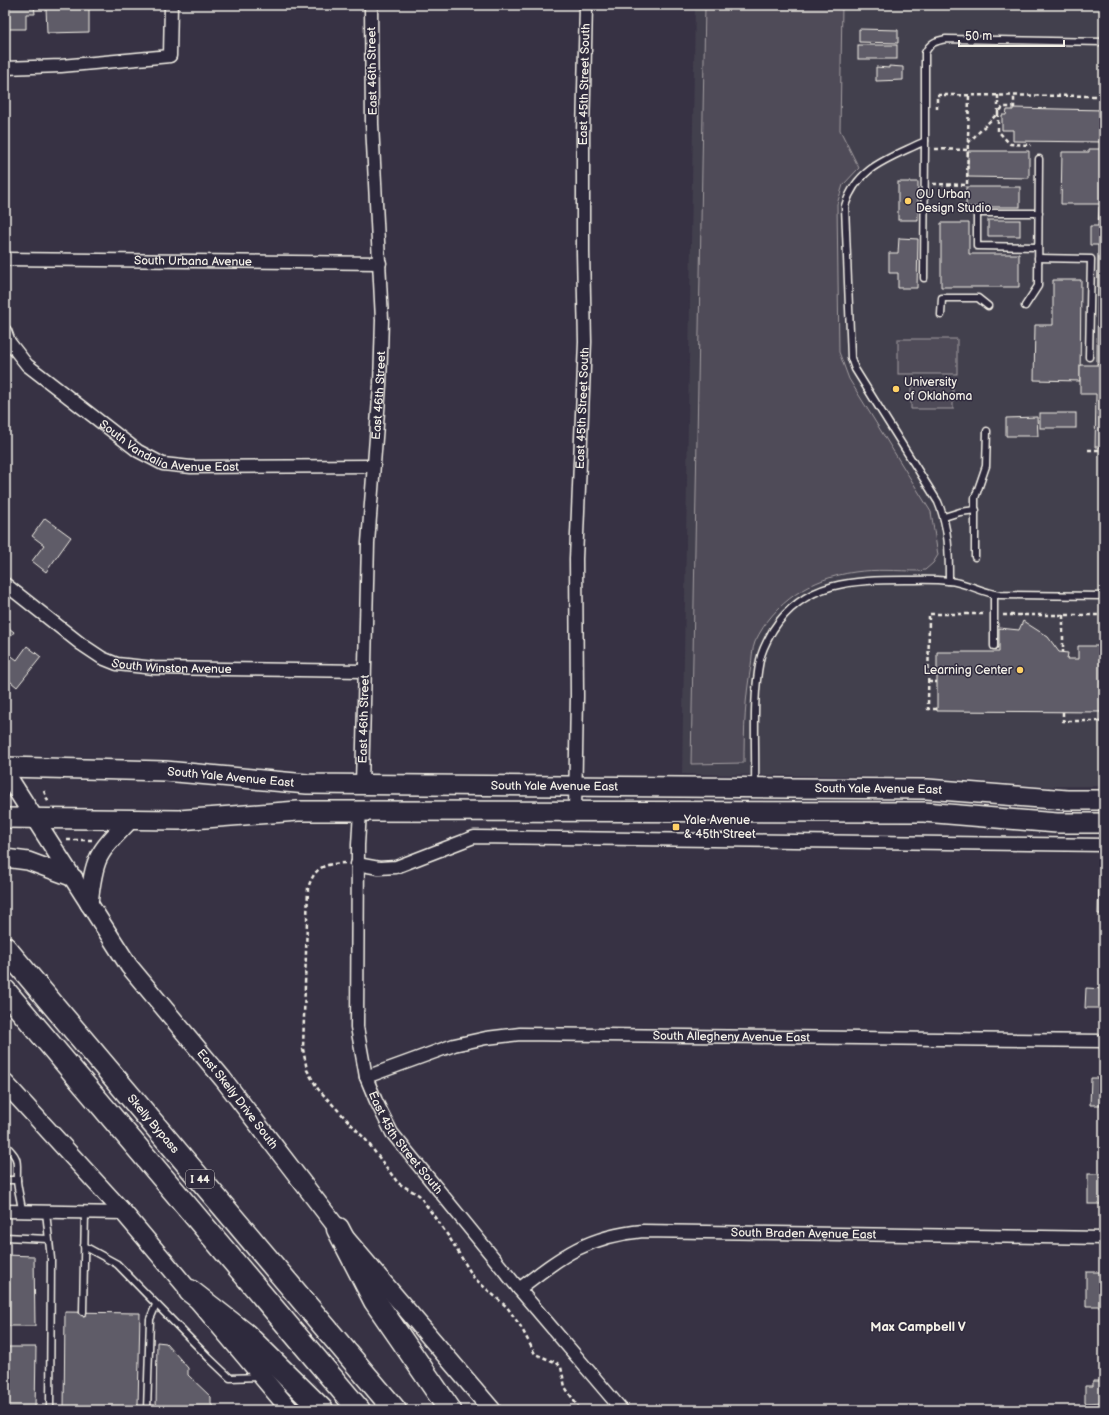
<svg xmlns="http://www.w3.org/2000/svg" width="1109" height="1415" font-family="'Balsamiq Sans',sans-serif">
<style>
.built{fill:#433f4e}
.green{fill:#504b59;stroke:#a29ea0}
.building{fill:#5f5c67;stroke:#f4f1e8}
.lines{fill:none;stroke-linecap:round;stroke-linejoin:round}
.lane-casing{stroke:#f4f1e8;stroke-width:9}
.street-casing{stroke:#f4f1e8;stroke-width:15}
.secondary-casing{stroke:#f4f1e8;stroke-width:20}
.primary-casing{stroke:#f4f1e8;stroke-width:22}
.highway-casing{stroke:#f4f1e8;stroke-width:25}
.path{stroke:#f4f1e8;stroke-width:2.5;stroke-dasharray:4 3;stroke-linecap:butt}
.lane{stroke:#2f2a3d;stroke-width:6}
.street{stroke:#2f2a3d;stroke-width:12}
.secondary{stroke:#2f2a3d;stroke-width:17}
.primary{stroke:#2f2a3d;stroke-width:19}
.highway{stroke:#2f2a3d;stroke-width:22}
.poi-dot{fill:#ffd166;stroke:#2f2a3d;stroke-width:1.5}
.labels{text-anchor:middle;stroke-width:3;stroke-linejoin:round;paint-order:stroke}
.shield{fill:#2f2a3d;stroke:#b9b5b5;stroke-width:1}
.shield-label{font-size:11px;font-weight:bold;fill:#f4f1e8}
.street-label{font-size:12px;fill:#f4f1e8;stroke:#2f2a3d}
.poi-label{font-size:12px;fill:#f4f1e8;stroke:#2f2a3d;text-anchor:start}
.neighbourhood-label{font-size:13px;font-weight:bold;fill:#f4f1e8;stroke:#2f2a3d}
</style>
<rect width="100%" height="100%" fill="#373244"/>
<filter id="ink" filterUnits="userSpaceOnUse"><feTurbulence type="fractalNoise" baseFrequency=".025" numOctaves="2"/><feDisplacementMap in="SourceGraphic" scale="8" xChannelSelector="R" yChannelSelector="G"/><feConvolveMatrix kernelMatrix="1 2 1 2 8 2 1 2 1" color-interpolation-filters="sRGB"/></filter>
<g filter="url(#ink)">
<polygon class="built" points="695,5 1104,5 1104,786 1045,786 926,777 682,774"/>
<g class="green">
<path d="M705,5H842L840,130L859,168L843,185L837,204L839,352L849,379L931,512L938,555L933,563L925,570L918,571C898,571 875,569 855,572C811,578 774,602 755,642C752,649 752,659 751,666C745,698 744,730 744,763L691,764Z"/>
<rect x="898" y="339" width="59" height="35"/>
<polygon points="953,385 953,409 911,409 911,386"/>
</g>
<g class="building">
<polygon points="5,5 34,5 35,14 26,14 26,29 5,29"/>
<polygon points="46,7 89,7 89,32 47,33"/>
<polygon points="859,29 898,30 898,43 859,42"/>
<rect x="858" y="45" width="39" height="14"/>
<polygon points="889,66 903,67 903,80 876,81 876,67 889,68"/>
<polygon points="1013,108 1104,110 1104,142 1013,141 1013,130 1002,130 1002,115 1006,115 1007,110 1013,110"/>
<polygon points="1089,149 1104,149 1104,204 1061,204 1062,152 1089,152"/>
<polygon points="968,151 1029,151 1029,178 968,177"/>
<rect x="898" y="182" width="20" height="38"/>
<rect x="966" y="187" width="54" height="20"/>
<polygon points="1099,207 1104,207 1104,365 1097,365 1098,245 1090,245 1090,226 1098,226"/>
<rect x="988" y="220" width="32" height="16"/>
<polygon points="941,223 969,223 969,254 1019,254 1019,287 941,287"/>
<polygon points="899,238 918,239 917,288 898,288 898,273 889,273 889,253 898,253"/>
<polygon points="1053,280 1081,280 1080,381 1034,380 1035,325 1053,325"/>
<polygon points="1080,365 1104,365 1104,447 1095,447 1096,394 1080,394"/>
<rect x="1040" y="413" width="36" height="15"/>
<polygon points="1037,417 1038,436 1006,436 1006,418"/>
<polygon points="45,518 71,537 46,572 32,561 44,545 32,536"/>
<polygon points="1023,621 1048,637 1059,652 1068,653 1067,659 1078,659 1078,646 1104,646 1104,712 937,711 937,652 999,652 999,628 1019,630"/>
<polygon points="5,625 14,632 5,644"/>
<polygon points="27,646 41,657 17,687 5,677 5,651 17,660"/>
<polygon points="1099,878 1104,878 1104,914 1098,914"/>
<polygon points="1086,988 1104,989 1104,1008 1085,1008"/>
<polygon points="1091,1078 1104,1078 1104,1105 1090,1105"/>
<rect x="1088" y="1174" width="16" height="30"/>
<polygon points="5,1255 34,1256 35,1326 8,1326 9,1283 5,1283"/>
<polygon points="1086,1272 1104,1272 1103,1306 1086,1306"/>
<polygon points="65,1312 140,1313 138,1406 136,1410 64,1410"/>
<polygon points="157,1342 166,1343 188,1368 188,1375 211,1397 211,1404 216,1410 156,1410"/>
<polygon points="8,1347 36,1347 35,1410 5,1410"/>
<polygon points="1093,1381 1104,1381 1104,1402 1085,1403 1085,1386 1093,1386"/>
</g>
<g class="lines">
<defs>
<g id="lane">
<polyline points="1038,247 977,246 977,213 1039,213"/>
<polyline points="1038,258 1091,259 1089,357"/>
<polyline points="924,278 925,141"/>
<polyline points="1025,306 1038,286 1039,159"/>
<polyline points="941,315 942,298 978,298 988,306"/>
<polyline points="944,517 960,512 976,510"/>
<polyline points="975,557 975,498 986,466 987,431"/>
<path d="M949,581C949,553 949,528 938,502L855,369L851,358L845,206C857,166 891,158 925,141V53C930,43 935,41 946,39L1104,42"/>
<polyline points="994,646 994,594"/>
<path d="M755,785C756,744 752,700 760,660C762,649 768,639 773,630C804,581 854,580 905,580C919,580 934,579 948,581C966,582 982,593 1000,595L1104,596"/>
<path d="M5,1145C21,1160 16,1161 17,1181C18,1191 21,1201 22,1211"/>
<polyline points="5,1180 17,1180"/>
<polyline points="46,1212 51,1259 50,1410"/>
<polyline points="5,1237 48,1239"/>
<polyline points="84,1246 117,1264 209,1358 230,1378 259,1377"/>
<polyline points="83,1312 85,1212"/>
<polyline points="147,1410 150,1319 156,1305"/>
</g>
<g id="street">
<polyline points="5,68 61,66 170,56 171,5"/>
<path id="s1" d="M5,259L380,263"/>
<path id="s2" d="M5,331L9,342L27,365L138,451L163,464L191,467L373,466"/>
<path id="s3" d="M5,584L81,644L102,658L117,664L154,668L363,671"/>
<path id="s4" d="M362,785L368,543L380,385L382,320L372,124L371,5"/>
<path id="s5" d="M360,811L358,845L357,1027L366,1077L376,1101L392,1133L519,1289L622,1410"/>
<path id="s6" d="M575,811L577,696L576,559L585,342L583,252V134L586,5"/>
<polyline points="357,864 379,868 396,867 474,837 1104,845"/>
<path id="s7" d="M366,1077L454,1045L486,1038L520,1034L1104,1041"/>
<polyline points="5,1211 124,1213"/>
<path id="s8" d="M519,1289C562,1256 587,1236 643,1231L1104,1238"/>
</g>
<g id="secondary">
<path id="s9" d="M5,772L129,966L223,1079L338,1229L492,1410"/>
<polyline points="5,858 28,861 74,878"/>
<path d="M89,904C94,856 97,854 130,820"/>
<polyline points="5,1083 124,1213 290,1410"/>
</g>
<g id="primary">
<path id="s10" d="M5,767L165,771L307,784L927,789L1067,800H1104"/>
<polyline points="5,818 179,820 298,811 338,811 924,812 1057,823 1104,823"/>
</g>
<g id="highway">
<path id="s11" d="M5,948L395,1410"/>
<polyline points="5,991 359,1410"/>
<polyline points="338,1229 375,1301 450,1410"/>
<polyline points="190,1291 245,1334 322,1410"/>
</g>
</defs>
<use href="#lane" class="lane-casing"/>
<use href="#street" class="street-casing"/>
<use href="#secondary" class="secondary-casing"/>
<use href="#primary" class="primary-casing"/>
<use href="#highway" class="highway-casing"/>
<g class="path">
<polyline points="998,95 998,113 1003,107 1014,107 1014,96"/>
<polyline points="937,109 937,95 1104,96"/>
<polyline points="998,113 998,131 1010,144 1031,145"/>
<polyline points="968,143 998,113"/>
<polyline points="935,149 968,150"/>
<polyline points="933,184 967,185 969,95"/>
<polyline points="1088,450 1104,450"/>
<polyline points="1003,615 1104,615"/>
<polyline points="1063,615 1063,652"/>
<polyline points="928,682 937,682"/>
<polyline points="937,709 928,709 929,614 986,614"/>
<polyline points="1063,712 1063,721 1104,721"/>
<polyline points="44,791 49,804"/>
<polyline points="67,840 92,840"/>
<path d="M345,863C323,864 315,867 308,888L303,1049L307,1070L318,1089L366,1140L398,1183L419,1195L449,1237L474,1278L507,1307L521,1327L535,1354L557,1363L561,1367L565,1387L580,1410"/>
</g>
<use href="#lane" class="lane"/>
<use href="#street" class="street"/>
<use href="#secondary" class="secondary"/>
<use href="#primary" class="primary"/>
<use href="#highway" class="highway"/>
</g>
</g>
<g class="poi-dot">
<circle cx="908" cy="201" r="4"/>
<circle cx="896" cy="389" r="4"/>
<circle cx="1020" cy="670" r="4"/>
<rect x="672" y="823" width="8" height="8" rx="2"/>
</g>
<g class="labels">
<rect class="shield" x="186" y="1170" width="28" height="18" rx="3"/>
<g class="shield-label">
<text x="200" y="1183">I 44</text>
</g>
<g class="street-label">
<text transform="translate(372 71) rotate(-91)" y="4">East 46th Street</text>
<text dy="4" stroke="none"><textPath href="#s6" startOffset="727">East 45th Street South</textPath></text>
<text dy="4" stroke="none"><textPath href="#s1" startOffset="188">South Urbana Avenue</textPath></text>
<text dy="4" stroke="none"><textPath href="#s4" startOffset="390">East 46th Street</textPath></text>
<text dy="4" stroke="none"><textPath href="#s6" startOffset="403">East 45th Street South</textPath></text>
<text dy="4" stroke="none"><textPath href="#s2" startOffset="210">South Vandalia Avenue East</textPath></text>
<text dy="4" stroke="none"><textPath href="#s3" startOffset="193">South Winston Avenue</textPath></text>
<text dy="4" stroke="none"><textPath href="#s4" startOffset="66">East 46th Street</textPath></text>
<text dy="4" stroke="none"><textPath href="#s10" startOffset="226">South Yale Avenue East</textPath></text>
<text dy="4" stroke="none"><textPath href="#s10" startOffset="550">South Yale Avenue East</textPath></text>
<text dy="4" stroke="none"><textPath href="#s10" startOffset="874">South Yale Avenue East</textPath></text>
<text dy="4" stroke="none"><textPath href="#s7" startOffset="372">South Allegheny Avenue East</textPath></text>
<text dy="4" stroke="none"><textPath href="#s9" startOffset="402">East Skelly Drive South</textPath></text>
<text dy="4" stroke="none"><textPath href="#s11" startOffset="230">Skelly Bypass</textPath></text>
<text dy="4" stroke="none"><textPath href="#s5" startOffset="344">East 45th Street South</textPath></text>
<text dy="4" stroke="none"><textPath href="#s8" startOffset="300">South Braden Avenue East</textPath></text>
</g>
<g class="poi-label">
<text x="916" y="198">OU Urban<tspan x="916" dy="14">Design Studio</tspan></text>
<text x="904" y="386">University<tspan x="904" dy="14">of Oklahoma</tspan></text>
<text x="1012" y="674" text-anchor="end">Learning Center</text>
<text x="684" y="824">Yale Avenue<tspan x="684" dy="14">&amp; 45th Street</tspan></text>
</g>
<g class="neighbourhood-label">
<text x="918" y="1331">Max Campbell V</text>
</g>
</g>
<rect width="1109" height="1415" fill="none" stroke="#2f2a3d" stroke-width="20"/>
<rect x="10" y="10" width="1089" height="1395" fill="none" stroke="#f4f1e8" stroke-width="1.5" filter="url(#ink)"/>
<path d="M959 40v6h105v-6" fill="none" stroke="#f4f1e8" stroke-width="2"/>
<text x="965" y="40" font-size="12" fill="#f4f1e8" stroke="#2f2a3d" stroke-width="3" paint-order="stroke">50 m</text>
</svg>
